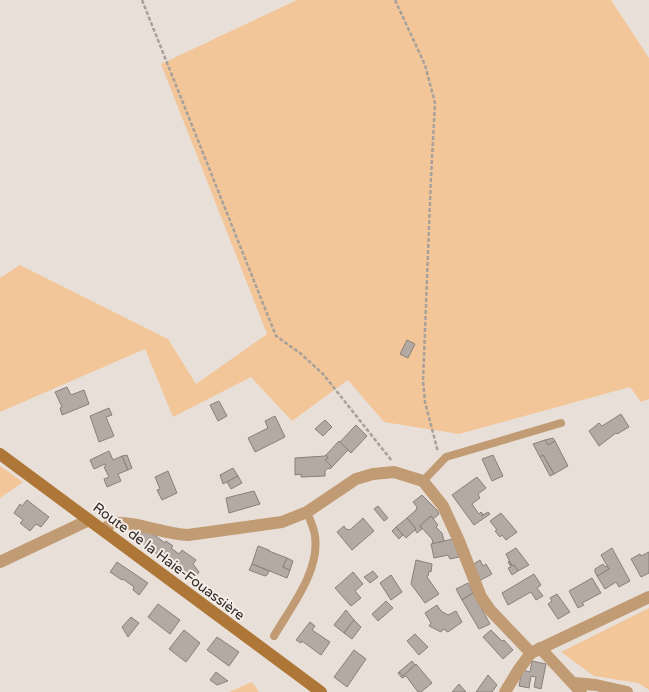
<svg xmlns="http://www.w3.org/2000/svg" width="649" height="692" font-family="'Varela Round',sans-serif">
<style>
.green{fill:#f3c699}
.building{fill:#b2aaa3;stroke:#888179}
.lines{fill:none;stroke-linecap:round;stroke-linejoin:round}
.path{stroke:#a7a19b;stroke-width:2.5;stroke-dasharray:4 2;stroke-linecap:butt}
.lane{stroke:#c19b74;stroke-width:8}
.street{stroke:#c19b74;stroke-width:12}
.secondary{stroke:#ae7737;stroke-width:12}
.labels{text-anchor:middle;stroke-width:4;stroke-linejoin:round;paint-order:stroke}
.street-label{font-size:14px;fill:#2e2b28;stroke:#f5ede5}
</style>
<rect width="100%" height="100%" fill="#e8e0d8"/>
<g class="green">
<polygon points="297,0 611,0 649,58 649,399 641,402 630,387 459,434 384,422 348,380 292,421 251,377 173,417 145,349 0,412 0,278 20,265 168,339 196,384 267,334 161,64"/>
<polygon points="0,466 23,482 0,498"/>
<polygon points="649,608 649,690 638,683 594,676 561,652"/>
<polygon points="252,682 259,692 229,692"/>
</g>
<g class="building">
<polygon points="407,340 415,344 408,358 400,354"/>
<polygon points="67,387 71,395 84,390 89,404 62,415 60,408 62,407 55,392"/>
<polygon points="219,401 227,416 218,421 210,405"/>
<polygon points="109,408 112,415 106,417 114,436 99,442 90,416"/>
<polygon points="621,414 629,427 617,434 616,433 599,446 589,431 599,423 602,426"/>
<polygon points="275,416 285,437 255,452 248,438 268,428 265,421"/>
<polygon points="325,420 332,427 323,436 315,429"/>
<polygon points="356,425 367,436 351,453 340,442"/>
<polygon points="553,438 555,441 548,445 545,440"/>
<polygon points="545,440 548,445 555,441 568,466 554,474 543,455 540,457 533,444"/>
<polygon points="339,441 348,450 332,467 325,460 328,458 326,455"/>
<polygon points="109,451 113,460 122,456 128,470 118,474 121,481 107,487 104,479 109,477 104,467 106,466 105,464 94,469 90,460"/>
<polygon points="127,455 132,468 128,470 122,456"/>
<polygon points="326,455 328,458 325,460 332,467 330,469 328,468 325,471 325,476 301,477 301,474 295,475 295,458 325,456"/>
<polygon points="493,455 503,476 492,481 482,459"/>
<polygon points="543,455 554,474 550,476 540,457"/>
<polygon points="233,468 238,476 223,484 220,475"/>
<polygon points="168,471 177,493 162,500 157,490 160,489 155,477"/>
<polygon points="238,476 242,483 231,489 227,482"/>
<polygon points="477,477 486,488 478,494 480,498 472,504 479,514 481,512 483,514 481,516 488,512 490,514 474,525 452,495"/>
<polygon points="254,491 260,504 229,513 226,498"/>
<polygon points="422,495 437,510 439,514 433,519 431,516 420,526 422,529 417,533 415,530 416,529 407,518 416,510 417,507 413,502"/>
<polygon points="27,500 49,517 41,527 36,524 30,531 20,523 23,520 14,513 20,504 22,506"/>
<polygon points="378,506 388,518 384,521 374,509"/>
<polygon points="501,513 517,532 506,540 502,535 500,537 495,531 497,530 490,521"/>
<polygon points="431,516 438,525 436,527 442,533 444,541 433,544 432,539 420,526"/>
<polygon points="363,518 374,531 352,550 337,532 344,526 346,529 350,530"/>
<polygon points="407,518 416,529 406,538 396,527"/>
<polygon points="396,527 403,535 399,539 392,531"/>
<polygon points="143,530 153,534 165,543 166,541 173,546 171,548 179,554 182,550 196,560 193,564 199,572 196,576 194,575 191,579 137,539"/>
<polygon points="453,539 459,557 450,559 448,555 434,558 431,544"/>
<polygon points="258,546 269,550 269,551 287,558 283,567 290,570 287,578 252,564"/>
<polygon points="516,548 529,565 518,571 514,565 512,566 506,554"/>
<polygon points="612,548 630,581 619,587 616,582 605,589 597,576 609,569 601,555"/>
<polygon points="649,552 649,573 641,577 631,559 640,554 641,556"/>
<polygon points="287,558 293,561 290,570 283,567"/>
<polygon points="416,560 432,564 431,572 429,571 428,576 427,577 439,594 425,603 411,584"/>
<polygon points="480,560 483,566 486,564 492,574 479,581 472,565"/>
<polygon points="509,561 512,566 514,565 518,571 512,575 508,568 511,567 508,562"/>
<polygon points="117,562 148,583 139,595 133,590 134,587 123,579 122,580 110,572"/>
<polygon points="252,564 269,571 267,575 265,576 249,570"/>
<polygon points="603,564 605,567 607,566 609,569 597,576 595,572 595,569"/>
<polygon points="373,571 378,577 370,583 364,577"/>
<polygon points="353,572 363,584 355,591 361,598 351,606 335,588"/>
<polygon points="534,574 541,585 537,588 543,596 536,600 531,592 508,605 502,593"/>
<polygon points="391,575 402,592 391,600 380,583"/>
<polygon points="592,578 601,593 582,603 584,605 578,608 569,591"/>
<polygon points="468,583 473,593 462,600 456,589"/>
<polygon points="473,593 490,624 479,629 462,600"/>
<polygon points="557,594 570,612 558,619 548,604 552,601 550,598"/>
<polygon points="386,601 393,608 378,621 372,614"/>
<polygon points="158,604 180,620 170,634 148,617"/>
<polygon points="437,605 441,611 448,615 456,611 462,622 448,632 443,629 441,632 429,626 431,623 425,613"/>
<polygon points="346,610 354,620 344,633 334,625"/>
<polygon points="131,617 139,623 128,637 122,627"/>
<polygon points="354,620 361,627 352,639 344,633"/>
<polygon points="310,622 315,626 312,630 330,642 321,655 302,641 301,643 296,640"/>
<polygon points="184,630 200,643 186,662 169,649"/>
<polygon points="491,630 502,641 504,640 513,650 503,659 483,637"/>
<polygon points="415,634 428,647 419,655 407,641"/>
<polygon points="217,637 239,652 229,666 207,650"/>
<polygon points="354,650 366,659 347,687 334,677"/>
<polygon points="412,661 415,665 403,676 399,672"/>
<polygon points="532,661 546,664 541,689 534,687 536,677 531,676 529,688 519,686 522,670 530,672"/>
<polygon points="416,664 432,683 421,692 418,692 406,676 402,678 398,673 399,672 403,676"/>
<polygon points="216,672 228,681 217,685 210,680"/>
<polygon points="488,675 497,685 492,692 476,692"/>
<polygon points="459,684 466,692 452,692"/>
</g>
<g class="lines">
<g class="path">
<polyline points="142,0 276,336 300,353 323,374 392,461"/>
<polyline points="395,0 425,65 435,103 431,177 423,381 425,402 438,452"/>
</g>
<g class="lane">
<polyline points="423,481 446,457 561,423"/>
<path d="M274,636C291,607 320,571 315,536C314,528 310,520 307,512"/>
</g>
<g class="street">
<path d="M104,531L111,523C137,521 162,534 188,535L282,522L307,512L356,479L373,474L394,472L423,481L443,506L459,541L481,597L490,610L531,653"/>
<polyline points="0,562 89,520"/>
<polyline points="540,648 581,692"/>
<polyline points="574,683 596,685 627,692"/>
<polyline points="505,692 519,669 531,653 649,597"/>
</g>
<polyline class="secondary" points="0,454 321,692"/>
</g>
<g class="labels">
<g class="street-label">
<text transform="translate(169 561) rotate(37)" y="5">Route de la Haie-Fouassière</text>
</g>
</g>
</svg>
